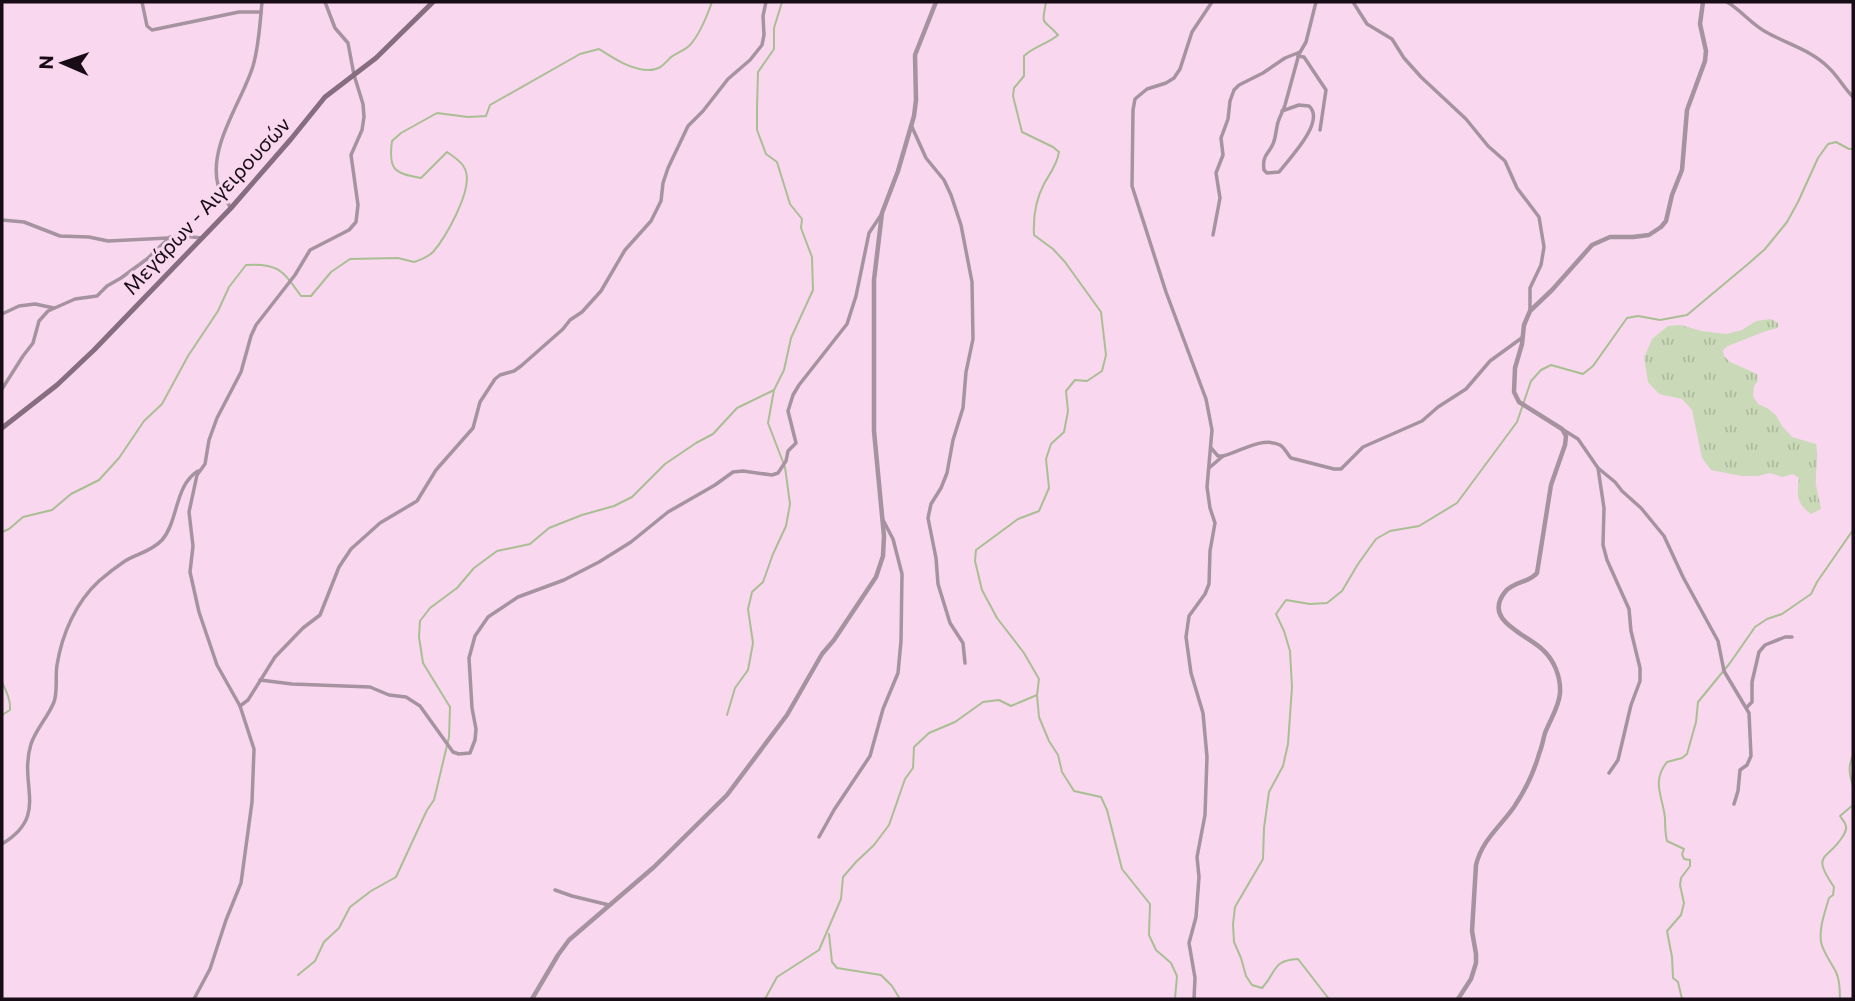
<svg xmlns="http://www.w3.org/2000/svg" width="1855" height="1001" font-family="Commissioner,sans-serif">
<style>
.grass{fill:url(#grass-tufts)}
.lines{fill:none;stroke-linecap:round;stroke-linejoin:round}
.stream{stroke:#aabe93;stroke-width:2}
.minor{stroke:#a593a0;stroke-width:3.5}
.tertiary{stroke:#a593a0;stroke-width:4.5}
.secondary{stroke:#866d80;stroke-width:5}
.labels{text-anchor:middle;stroke-width:6;stroke-linejoin:round;paint-order:stroke}
.street-label{font-size:21px;fill:#180d16;stroke:#f8d7ef}
</style>
<defs>
<pattern id="grass-tufts" width="24" height="20" patternUnits="userSpaceOnUse" patternTransform="scale(1.75)"><rect width="24" height="20" fill="#cadab8"/><path d="M3 7l-1-3M5 7V3M7 7l1-3M15 17l-1-3M17 17v-4M19 17l1-3" fill="none" stroke="#adba9d"/></pattern>
</defs>
<rect width="100%" height="100%" fill="#f8d7ef"/>
<path class="grass" d="M1771,319L1778,323V328L1766,331L1728,346L1723,350L1724,356L1730,362L1757,374L1758,381L1754,386L1753,396L1758,404L1767,408L1776,415L1782,426L1792,437L1816,444C1819,459 1815,470 1816,485C1817,493 1820,501 1821,509L1811,514C1796,503 1797,496 1799,478L1793,474L1782,477L1770,473L1758,476H1741L1711,470L1702,458L1692,410L1682,399L1659,394L1648,382L1644,358L1652,339L1668,326L1681,325L1701,331L1726,334L1742,330L1756,321Z"/>
<g class="lines">
<g class="stream">
<path d="M1046,2C1041,29 1043,17 1058,35C1046,45 1034,46 1024,56V76L1014,88L1013,96L1022,132L1053,147L1059,152C1057,165 1050,173 1044,184C1035,201 1033,217 1034,235L1053,249L1065,262L1101,312L1106,355L1102,371L1087,381L1075,380L1066,391L1068,411L1064,432L1051,444L1046,459L1049,488L1039,511L1018,519L976,550L975,561L982,590L997,618L1024,653L1039,679L1037,695L1039,717L1049,741L1058,755L1062,772L1074,791L1101,797L1107,810L1122,869L1150,904L1149,935L1156,950L1171,963L1177,976L1175,999"/>
<polyline points="774,390 768,423 783,462"/>
<path d="M2,532L9,529L23,517L52,510L71,494L99,480L119,458L144,421L162,404L188,356L218,311L229,287L246,265C279,263 283,271 301,296H311L331,272L350,259L398,258L414,262C420,260 428,257 433,252C446,237 472,191 466,172C464,163 454,157 447,152L421,178C394,173 388,170 392,141L401,133L437,113L468,117L486,116L490,105L580,54L599,49C613,58 631,70 649,70C660,70 664,64 671,57C677,53 685,50 690,45C700,34 707,16 712,2"/>
<path d="M2,682C6,691 11,700 10,710L2,715"/>
<polyline points="727,715 735,688 748,670 753,643 748,609 752,592 763,582 773,554 786,526 790,504 785,467"/>
<path d="M1853,755C1848,767 1849,773 1853,786"/>
<polyline points="829,934 832,962 837,968 881,975 892,986 900,999"/>
<polyline points="298,975 315,961 324,942 339,928 350,907 371,891 396,877 427,810 434,800 449,737 450,707 423,663 419,637 420,621 430,608 457,588 474,568 497,551 530,544 549,528 582,515 614,506 632,497 665,464 696,443 713,434 737,408 774,390 784,370 791,338 813,290 812,257 801,228 802,219 790,204 777,162 766,154 757,130 757,108 758,72 774,49 774,28 782,2"/>
<polyline points="765,999 777,977 819,950 841,899 843,877 856,862 874,845 889,825 905,779 913,768 914,747 929,733 955,722 983,702 999,700 1011,706 1037,695"/>
<path d="M1329,999L1298,959C1272,960 1277,972 1262,988L1252,985L1246,976L1241,958L1234,942L1233,924L1235,907L1263,859L1264,828L1269,792L1283,766L1288,744L1292,687L1290,651L1284,631L1276,614L1286,600L1310,604L1327,603L1342,591L1358,564L1376,539L1390,531L1419,526L1457,503L1517,422L1531,381L1541,370L1551,365L1583,374L1593,366L1627,318L1638,316L1660,320L1687,315L1748,264L1765,249L1787,222L1798,202L1818,158L1828,144L1836,142L1849,149H1853"/>
<path d="M1682,999L1678,982L1673,978L1672,957L1667,931L1681,915L1684,903L1680,885L1681,878L1690,866V860L1684,859L1682,854L1684,849L1667,841C1665,833 1665,826 1665,818C1663,797 1651,782 1667,762L1682,758L1687,754L1696,722L1698,702L1730,663L1755,627L1767,619L1782,614L1811,594L1817,582L1853,530"/>
<path d="M1840,999C1840,990 1840,980 1836,972C1831,962 1824,954 1821,942C1819,927 1825,912 1829,898L1833,895L1834,887C1810,852 1828,861 1843,836C1845,832 1847,830 1846,826C1845,822 1842,819 1840,816L1853,805"/>
</g>
<g class="minor">
<polyline points="142,2 147,26 152,30 239,12 261,12"/>
<polyline points="1353,2 1367,24 1392,39 1404,58 1421,77 1466,119 1488,146 1505,161 1517,188 1539,217 1544,247 1541,265 1530,288 1530,311"/>
<path d="M1727,2C1741,10 1751,24 1766,32C1787,44 1811,50 1828,67C1838,76 1843,87 1853,97"/>
<polyline points="1298,56 1304,57 1326,90 1320,130"/>
<path d="M1282,111L1299,105L1309,106C1326,121 1290,158 1279,172L1267,173L1264,170C1262,155 1268,155 1273,144C1276,137 1276,129 1278,122C1280,116 1283,111 1285,105L1299,54L1306,42L1316,2"/>
<polyline points="912,127 926,158 944,180 951,195 961,225 972,282 973,339 966,372 963,408 953,440 947,473 941,488 931,504 928,518 936,558 938,584 950,623 963,643 965,663"/>
<path d="M231,208C226,201 220,193 218,185C208,146 242,102 253,66C259,46 260,23 262,2"/>
<polyline points="2,220 24,222 60,236 89,237 108,241 168,238"/>
<polyline points="1213,235 1220,198 1216,173 1223,155 1221,138 1228,119 1230,101 1234,90 1239,85 1263,73 1285,58 1300,52"/>
<polyline points="2,314 19,306 35,304 54,308"/>
<polyline points="2,389 23,356 33,343 39,321 48,311 75,299 97,296 107,286 121,278 147,259 170,237 184,236 201,238"/>
<polyline points="1562,429 1578,439 1598,468 1604,508 1603,545 1607,560 1629,609 1631,631 1640,668 1640,681 1631,705 1618,760 1609,773"/>
<path d="M1211,448L1218,456H1223C1240,452 1262,436 1280,445C1285,448 1287,454 1291,458L1334,469H1341L1363,447L1422,421L1438,407L1466,389L1490,361L1523,337"/>
<polyline points="1209,468 1223,456"/>
<polyline points="1598,468 1615,482 1622,491 1641,508 1664,536 1683,577 1718,641 1724,671 1749,713 1751,756 1747,765 1740,770 1738,791 1734,804"/>
<polyline points="260,680 292,684 370,687 389,695 406,697 420,706 453,752 459,754 470,753 475,740 476,729 472,708 469,658 475,636 488,617 518,597 564,580 599,562 631,542 668,512 715,485 733,472 743,471 772,475 778,473 786,461 788,451 796,443 788,411 793,395 799,385 847,324 856,296 869,233 881,215"/>
<polyline points="240,706 248,700 275,657 303,628 320,615 339,567 351,549 380,523 417,501 436,470 473,428 480,402 495,379 500,375 514,371 521,366 563,329 570,320 582,312 601,291 625,250 651,221 661,201 663,183 668,168 688,126 703,111 728,79 750,60 762,45 764,35 763,16 766,2"/>
<polyline points="1747,707 1752,702 1752,682 1759,652 1765,645 1785,637 1792,637"/>
<polyline points="819,837 834,810 870,756 883,709 898,673 901,641 902,574 893,539 883,520"/>
<path d="M2,844C50,815 18,786 31,744C36,729 48,717 54,702C58,691 55,677 57,665C62,634 76,602 99,581C107,574 116,567 125,561C137,554 152,551 162,540C179,520 174,486 198,471"/>
<polyline points="555,890 572,896 609,905"/>
<polyline points="194,999 210,969 226,920 241,883 252,802 254,749 240,706 217,665 199,612 190,572 193,546 189,512 197,475 205,464 209,440 217,418 241,372 251,336 256,325 295,275 310,250 349,230 356,222 358,205 351,155 362,130 364,117 363,104 354,75 348,43 335,28 325,2"/>
<polyline points="1194,999 1195,978 1189,943 1196,917 1199,877 1197,857 1205,815 1207,757 1203,713 1191,673 1186,637 1189,616 1205,594 1209,584 1210,551 1215,523 1210,508 1207,487 1212,430 1206,399 1166,292 1132,186 1133,110 1135,99 1147,89 1166,83 1174,78 1180,69 1192,32 1212,2"/>
</g>
<g class="tertiary">
<polyline points="532,999 558,955 569,940 654,867 727,795 787,715 822,654 834,640 876,577 883,556 884,536 874,431 874,280 882,213 898,171 914,116 916,100 915,55 936,2"/>
<path d="M1458,999L1471,979L1476,963V954L1472,931L1476,865C1482,840 1500,827 1514,807C1524,792 1534,772 1539,754C1542,747 1543,740 1545,733C1550,720 1559,707 1560,693C1561,677 1554,660 1543,650C1527,634 1482,621 1505,592C1514,581 1529,583 1537,573L1551,485L1565,445L1566,436L1562,429L1519,402L1514,392L1515,368L1522,344L1524,325L1530,311L1552,290L1592,245L1610,237H1633L1649,235L1661,227L1666,221L1672,195L1682,170L1687,110L1705,61L1706,51L1700,24L1703,2"/>
</g>
<polyline class="secondary" points="2,428 57,385 94,350 231,208 291,139 325,97 376,58 433,2"/>
</g>
<g class="labels">
<g class="street-label">
<text transform="translate(207 206) rotate(-47)" y="7">Μεγάρων - Αιγειρουσών</text>
</g>
</g>
<rect width="1855" height="1001" fill="none" stroke="#180d16" stroke-width="7"/>
<g transform="translate(63 63) rotate(272)" stroke="#f8d7ef" stroke-width="5" paint-order="stroke">
<path d="M0-5L12 26L0 18L-12 26Z" fill="#180d16"/>
<text y="-10" font-size="19" font-weight="bold" text-anchor="middle" fill="#180d16">N</text>
</g>
</svg>
